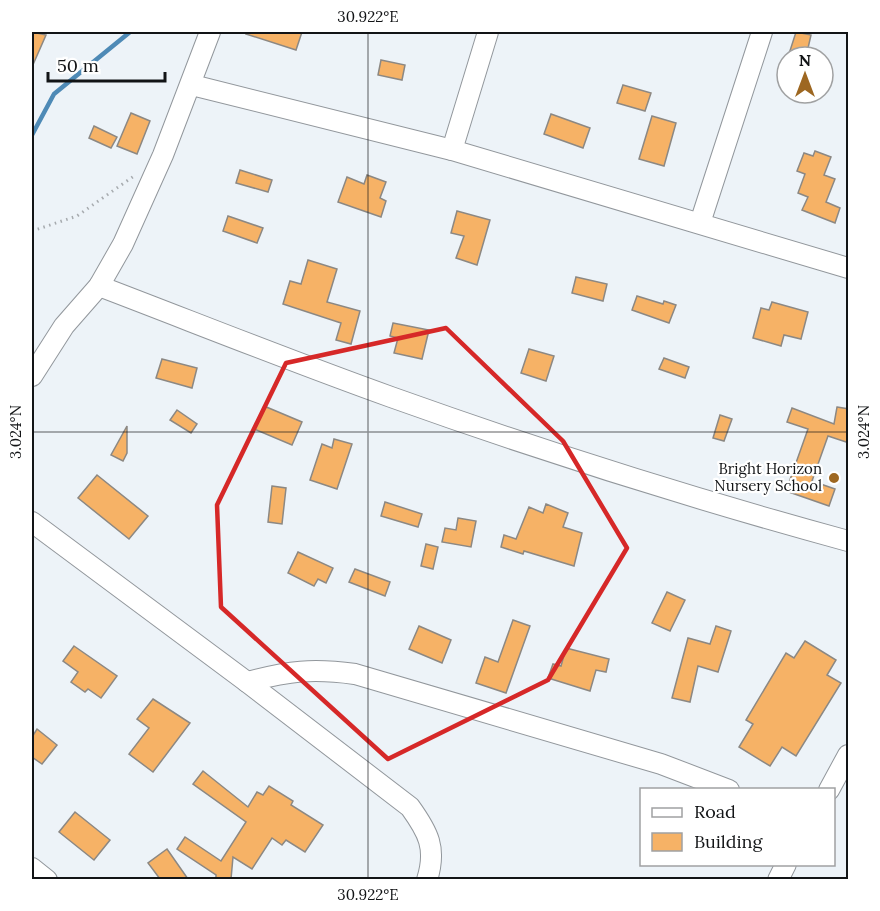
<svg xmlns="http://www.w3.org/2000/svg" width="880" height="911" font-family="Lora,serif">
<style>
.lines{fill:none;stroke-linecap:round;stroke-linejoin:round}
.stream{stroke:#4e8ab6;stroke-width:4.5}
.building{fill:#f6b266;stroke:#8c8883;stroke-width:1.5}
.minor-casing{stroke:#92979c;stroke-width:22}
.path{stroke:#a7abaf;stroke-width:3;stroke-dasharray:1.5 4.5;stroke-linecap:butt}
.minor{stroke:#fff;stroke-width:20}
.marked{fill:none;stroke:#d62828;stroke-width:4.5;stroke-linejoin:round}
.ticks{fill:none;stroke:#121416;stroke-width:1.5;stroke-opacity:0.45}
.poi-dot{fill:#9d6721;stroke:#fff;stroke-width:2}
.labels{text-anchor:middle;stroke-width:4.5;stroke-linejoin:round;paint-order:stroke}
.poi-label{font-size:15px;fill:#121416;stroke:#fff;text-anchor:end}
.neatline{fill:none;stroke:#121416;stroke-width:2}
.ticks-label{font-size:15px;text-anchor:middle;fill:#121416}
</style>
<rect width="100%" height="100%" fill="#edf3f8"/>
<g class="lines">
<polyline class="stream" points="32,135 54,94 130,32"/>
</g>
<g class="building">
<polygon points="32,32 46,35 32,67"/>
<polygon points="247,32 302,32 296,50 246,34"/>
<polygon points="796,32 811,35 806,57 788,57"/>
<polygon points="381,60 405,65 402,80 378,75"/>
<polygon points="623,85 651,93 645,111 617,103"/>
<polygon points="131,113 150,121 137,154 117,146"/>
<polygon points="551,114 590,128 583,148 544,134"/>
<polygon points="652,116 676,123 664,166 639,159"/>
<polygon points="94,126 117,137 111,148 89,138"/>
<polygon points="815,151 831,157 824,175 835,179 826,202 840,208 835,223 802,210 808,197 798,193 805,174 797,171 804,153 813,156"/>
<polygon points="240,170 272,180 268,192 236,183"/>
<polygon points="367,175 386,182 380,198 386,201 381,217 338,202 347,177 364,184"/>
<polygon points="457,211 490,220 477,265 456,258 464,236 451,233"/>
<polygon points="228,216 263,228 257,243 223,231"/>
<polygon points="308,260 337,269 327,302 360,311 351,344 336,340 341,323 283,304 290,281 301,284"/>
<polygon points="576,277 607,284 603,301 572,293"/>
<polygon points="637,296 663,304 664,301 676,305 669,323 632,310"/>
<polygon points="772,302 808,312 801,339 784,335 781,346 753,338 761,308 769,310"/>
<polygon points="393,323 429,330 422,359 394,353 398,338 390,336"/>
<polygon points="529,349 554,356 546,381 521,373"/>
<polygon points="664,358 689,367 685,378 659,369"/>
<polygon points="162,359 197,368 192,388 156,378"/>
<polygon points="264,406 302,422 292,445 254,429"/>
<polygon points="837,407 849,409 849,443 828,436 812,481 835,489 829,506 786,491 808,429 787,422 792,408 834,424"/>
<polygon points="177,410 197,424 191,433 170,420"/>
<polygon points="720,415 732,419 724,441 713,438"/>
<polygon points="127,426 127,453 123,461 111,455"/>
<polygon points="334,439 352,444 337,489 310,480 322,444 332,448"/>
<polygon points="97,475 148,516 129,539 78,498"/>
<polygon points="272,486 286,488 282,524 268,522"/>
<polygon points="385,502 422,514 418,527 381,516"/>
<polygon points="546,504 568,513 563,527 582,533 574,566 524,551 523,554 501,547 504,535 516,539 529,507 543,513"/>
<polygon points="458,518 476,521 471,547 442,542 445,528 456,530"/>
<polygon points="426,544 438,547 433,569 421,566"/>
<polygon points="298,552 333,568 326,583 318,579 314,586 288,573"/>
<polygon points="355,569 390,582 385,596 349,582"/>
<polygon points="667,592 685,600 670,631 652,623"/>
<polygon points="513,620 530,626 506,693 476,683 485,657 498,662"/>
<polygon points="419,626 451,640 442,663 409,649"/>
<polygon points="716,626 731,631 718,672 698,666 690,702 672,698 688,638 710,644"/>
<polygon points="805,641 836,660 827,675 841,683 796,756 782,747 770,766 739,747 753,724 746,720 786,653 794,658"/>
<polygon points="74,646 117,676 101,698 88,689 85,692 71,682 78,672 63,661"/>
<polygon points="566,648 609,659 606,672 596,670 590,691 548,678 553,664 561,666"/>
<polygon points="153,699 190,723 153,772 129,754 149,728 137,719"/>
<polygon points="37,729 57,745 42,764 32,757 32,737"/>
<polygon points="203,771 248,807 257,792 263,795 269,786 293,801 291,805 323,825 305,852 286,840 282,845 272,838 252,869 233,857 231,879 216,879 216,875 177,849 185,837 221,861 246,822 193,784"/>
<polygon points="75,812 110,840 94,860 59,832"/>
<polygon points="167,849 188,879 160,879 148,863"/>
</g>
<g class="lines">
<defs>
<g id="minor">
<polyline points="192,85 452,150 848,268"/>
<polyline points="452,150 488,32"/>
<polyline points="700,223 762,32"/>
<path d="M99,286C196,323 293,362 391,397C542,451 694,499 848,541"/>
<polyline points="32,376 64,326 99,286 123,244 163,155 210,32"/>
<path d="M32,522L247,682L410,807C428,832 437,848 427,880"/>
<path d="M247,682C289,671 312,668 355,674L661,764L729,790"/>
<polyline points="829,790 848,755"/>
<polyline points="32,868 47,880"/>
<polyline points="778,880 786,864"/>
</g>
</defs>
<use href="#minor" class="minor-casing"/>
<polyline class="path" points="32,231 77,216 134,176"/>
<use href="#minor" class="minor"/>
</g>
<path class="marked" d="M446,328L563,441L627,548L548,680L388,759L221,607L217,505L286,363Z"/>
<path class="ticks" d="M368,32V880M32,432H848"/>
<circle class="poi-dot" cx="834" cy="478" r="6"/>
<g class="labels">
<g class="poi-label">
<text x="822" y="474">Bright Horizon<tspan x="822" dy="17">Nursery School</tspan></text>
</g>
</g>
<rect width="880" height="911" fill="none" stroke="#ffffff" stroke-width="66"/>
<rect x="640" y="788" width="195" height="78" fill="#ffffff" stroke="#a0a1a2" stroke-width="1.5"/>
<rect x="652" y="808" width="30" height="9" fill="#ffffff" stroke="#a0a1a2" stroke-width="1.5"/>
<text x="694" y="818" font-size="18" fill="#121416">Road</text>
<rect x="652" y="833" width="30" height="18" fill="#f6b266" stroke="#a0a1a2" stroke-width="1.5"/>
<text x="694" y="848" font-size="18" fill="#121416">Building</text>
<g transform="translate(805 75)"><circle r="28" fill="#ffffff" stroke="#a0a1a2" stroke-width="1.5"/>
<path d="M0-4.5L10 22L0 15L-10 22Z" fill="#9d6721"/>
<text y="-9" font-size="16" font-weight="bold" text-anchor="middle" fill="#121416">N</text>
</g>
<path d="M48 72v9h117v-9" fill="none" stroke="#121416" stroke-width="3"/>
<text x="57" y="72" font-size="18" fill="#121416" stroke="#ffffff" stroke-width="4.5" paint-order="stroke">50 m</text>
<rect x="33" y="33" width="814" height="845" class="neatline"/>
<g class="ticks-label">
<text x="368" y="22">30.922°E</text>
<text transform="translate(16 432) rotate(-90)" y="5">3.024°N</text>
<text transform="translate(864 432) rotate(-90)" y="5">3.024°N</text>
<text x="368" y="900">30.922°E</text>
</g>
</svg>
